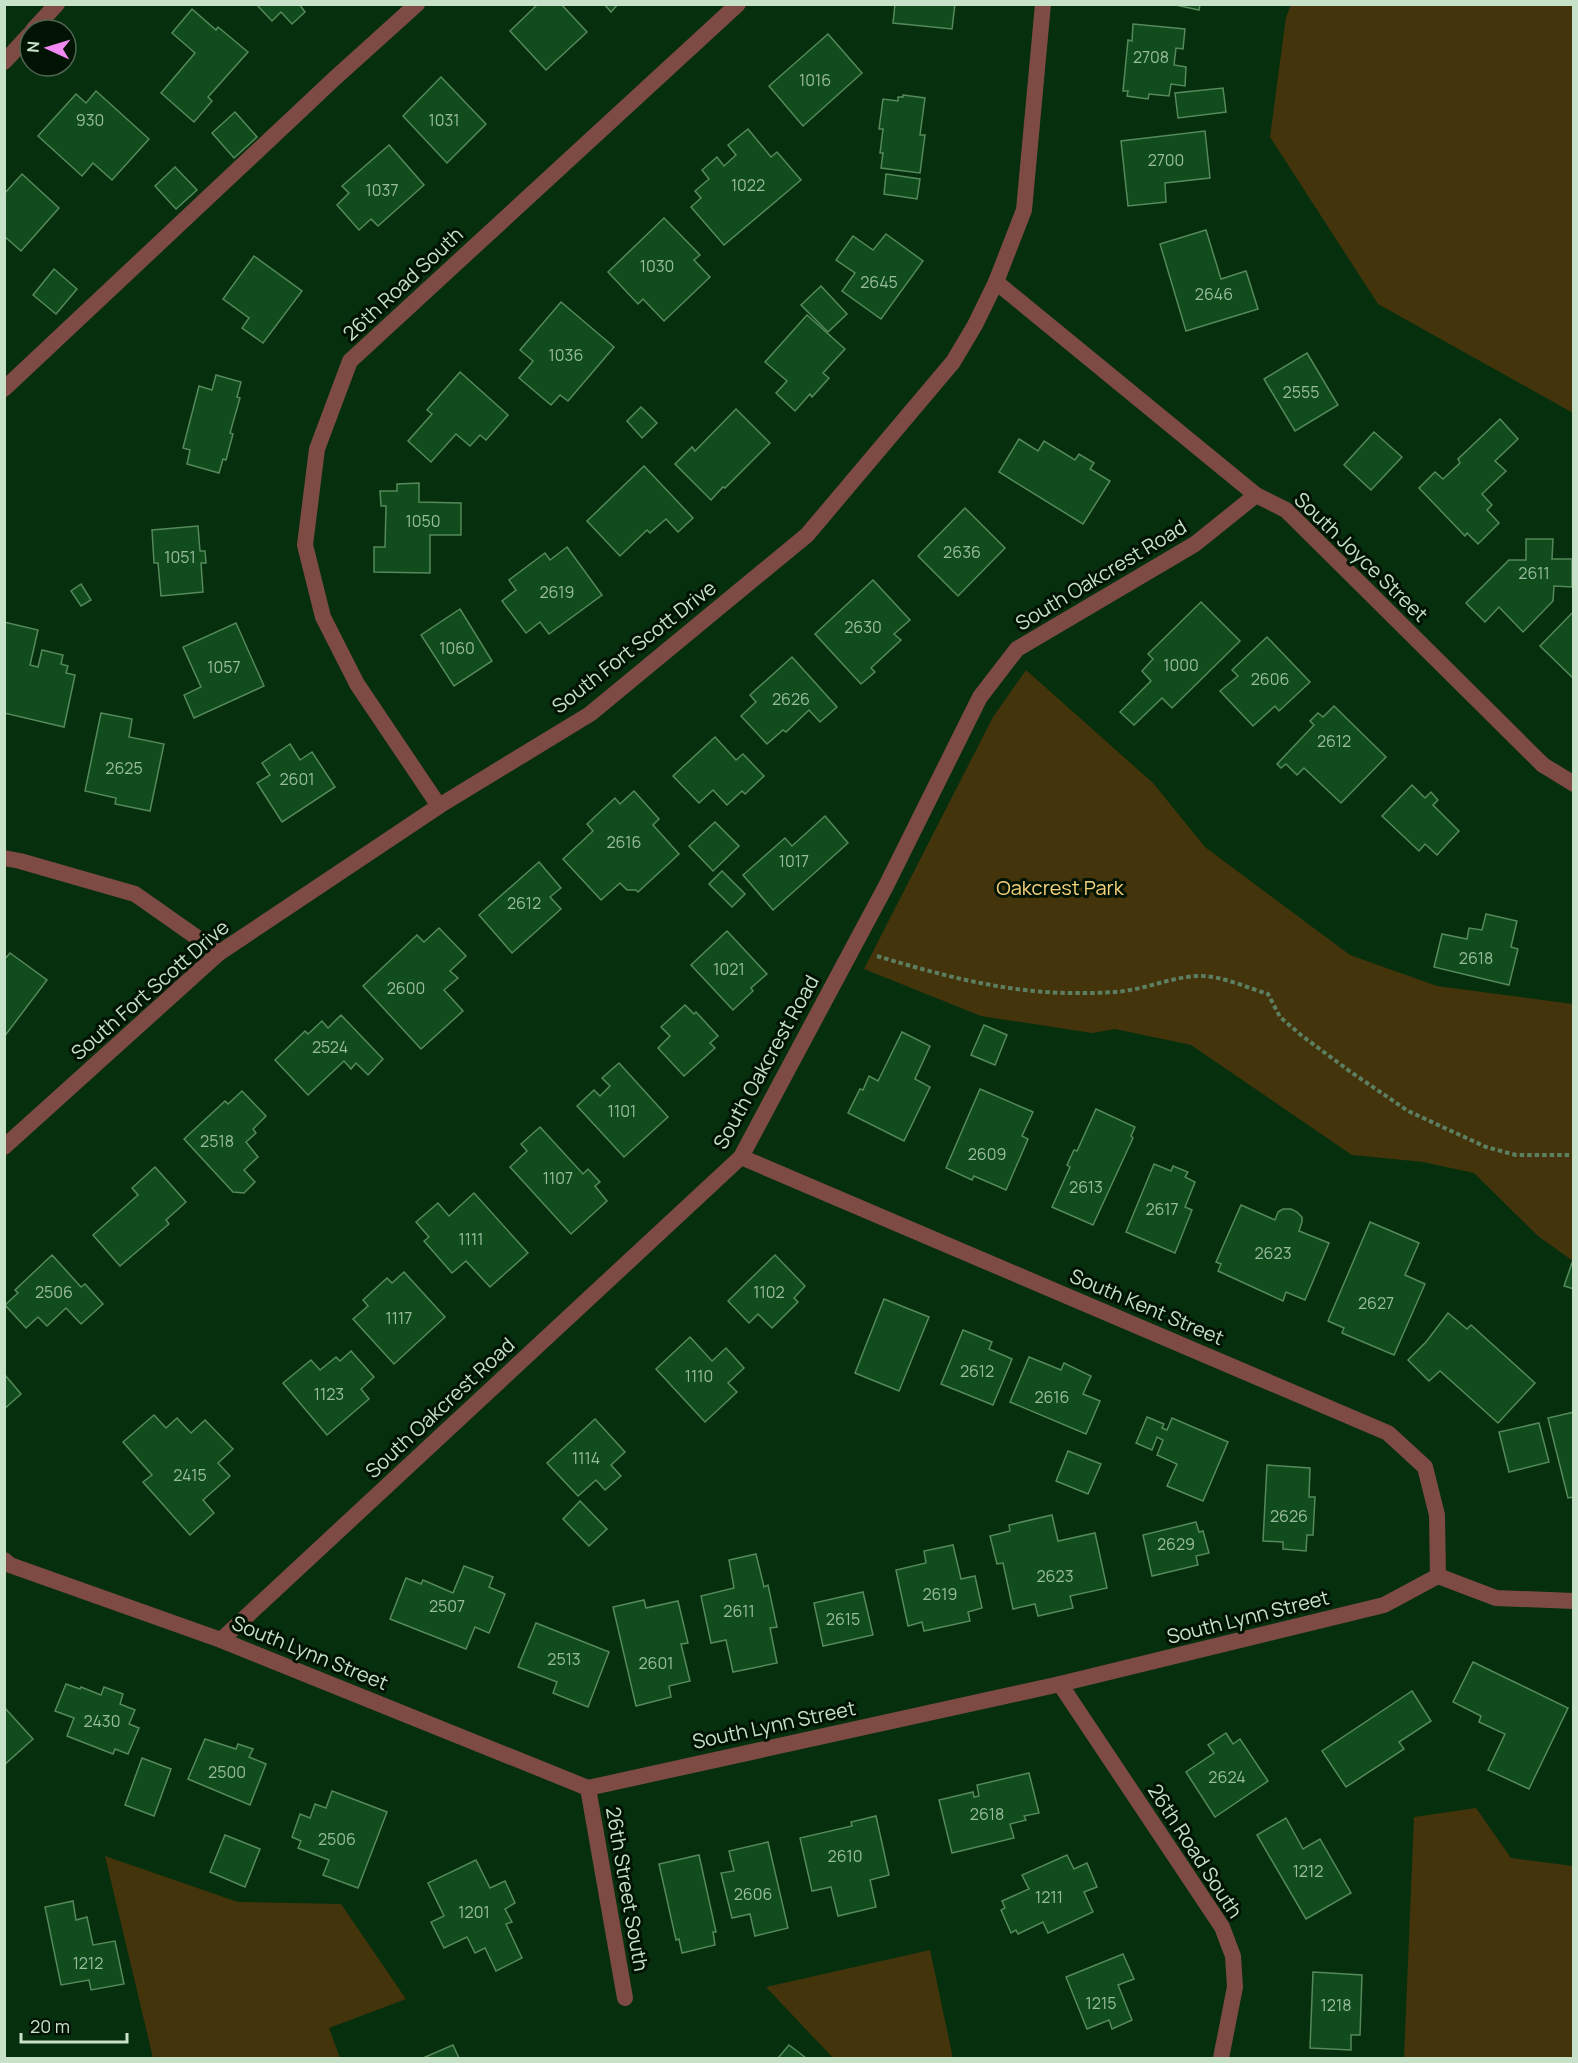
<svg xmlns="http://www.w3.org/2000/svg" width="1578" height="2063" font-family="Manrope,sans-serif">
<style>
.green{fill:#43340b}
.building{fill:#104c1c;stroke:#55895a;stroke-width:1.5}
.lines{fill:none;stroke-linecap:round;stroke-linejoin:round}
.path{stroke:#5c7f61;stroke-width:4;stroke-dasharray:4.5 3;stroke-linecap:butt}
.service{stroke:#7e4a44;stroke-width:16}
.minor{stroke:#7e4a44;stroke-width:16}
.tertiary{stroke:#7e4a44;stroke-width:16}
.labels{text-anchor:middle;stroke-width:6;stroke-linejoin:round;paint-order:stroke}
.number-label{font-size:16px;fill:#99bc9d}
.street-label{font-size:20px;fill:#c7e2c8;stroke:#011404}
.park-label{font-size:20px;fill:#f8d27a;stroke:#011404}
</style>
<rect width="100%" height="100%" fill="#062f0e"/>
<g class="green">
<polygon points="1291,5 1573,5 1573,413 1378,304 1270,137 1286,17"/>
<polygon points="1026,670 1153,783 1205,847 1350,955 1437,986 1573,1004 1573,1261 1538,1236 1474,1173 1423,1162 1352,1155 1191,1045 1115,1029 1092,1033 981,1016 864,969 993,717"/>
<polygon points="1476,1808 1511,1858 1573,1866 1573,2058 1404,2058 1414,1817"/>
<polygon points="105,1856 238,1902 341,1904 406,1999 329,2028 340,2058 153,2058"/>
<polygon points="930,1950 953,2058 833,2058 766,1987"/>
</g>
<g class="building">
<polygon points="256,4 299,4 305,12 292,24 281,12 272,21"/>
<polygon points="538,4 561,4 587,32 546,70 510,31"/>
<polygon points="604,4 618,4 611,12"/>
<polygon points="895,4 955,4 952,29 893,23"/>
<polygon points="1171,4 1200,4 1199,10"/>
<polygon points="192,9 216,30 218,27 248,52 208,97 212,101 194,122 161,93 195,53 172,33"/>
<polygon points="1133,24 1185,29 1183,49 1176,48 1174,65 1186,67 1185,86 1171,84 1169,96 1149,94 1148,99 1127,96 1128,91 1123,91 1128,40 1132,41"/>
<polygon points="828,34 862,73 803,126 769,86"/>
<polygon points="441,77 486,124 447,163 403,116"/>
<polygon points="1223,88 1226,112 1178,118 1175,93"/>
<polygon points="96,91 149,139 112,180 93,163 82,176 38,136 76,94 86,103"/>
<polygon points="903,95 925,98 920,135 925,135 920,173 881,168 883,153 880,153 883,129 879,129 883,99 898,101 898,97 903,97"/>
<polygon points="235,112 257,137 234,158 212,133"/>
<polygon points="748,129 771,157 777,152 801,180 724,245 691,207 701,198 695,191 709,179 702,170 717,157 724,166 736,155 728,145"/>
<polygon points="1205,131 1210,178 1165,183 1166,202 1128,206 1121,141"/>
<polygon points="389,145 424,185 378,226 371,219 359,230 337,205 349,193 342,186"/>
<polygon points="175,167 197,190 176,209 155,186"/>
<polygon points="22,174 59,208 21,251 4,236 4,194"/>
<polygon points="886,174 920,179 917,199 884,194"/>
<polygon points="664,218 700,255 694,260 710,277 664,321 643,299 638,304 608,272"/>
<polygon points="1206,230 1221,279 1246,271 1258,309 1186,331 1160,244"/>
<polygon points="886,234 923,261 881,319 842,291 855,273 836,260 853,236 873,250"/>
<polygon points="254,256 302,291 263,343 242,328 249,318 223,299"/>
<polygon points="54,269 77,289 56,314 33,295"/>
<polygon points="821,286 847,314 828,332 801,305"/>
<polygon points="561,302 614,347 568,401 560,395 551,405 519,378 533,361 520,350"/>
<polygon points="807,315 845,349 823,373 829,378 812,397 810,394 795,411 776,393 787,381 765,362"/>
<polygon points="1307,353 1338,405 1295,431 1264,379"/>
<polygon points="460,372 508,415 486,440 480,435 470,446 456,434 431,462 408,441 432,414 427,410"/>
<polygon points="216,375 241,382 237,397 240,398 230,433 233,434 226,460 223,459 219,473 187,464 190,450 183,448 199,386 212,390"/>
<polygon points="641,407 657,423 642,438 627,421"/>
<polygon points="736,409 770,443 725,488 723,487 711,500 675,464 692,447 695,451"/>
<polygon points="1500,419 1518,439 1495,461 1506,471 1482,494 1492,505 1487,510 1499,523 1478,544 1467,533 1465,536 1419,488 1435,472 1443,479 1460,463 1458,459"/>
<polygon points="1374,432 1402,457 1371,490 1344,465"/>
<polygon points="1019,439 1038,451 1044,441 1075,460 1079,454 1094,463 1090,469 1110,481 1083,524 999,472"/>
<polygon points="644,466 693,518 678,532 666,519 650,533 647,530 620,556 587,521"/>
<polygon points="419,483 419,502 461,503 461,535 430,535 430,573 374,572 374,547 385,547 386,506 381,506 380,491 397,491 397,484"/>
<polygon points="965,508 1005,548 958,596 918,556"/>
<polygon points="198,526 200,551 205,551 206,563 201,563 203,592 161,596 158,563 154,563 152,530"/>
<polygon points="1526,539 1553,539 1552,559 1572,559 1572,587 1554,586 1553,601 1523,632 1499,607 1485,622 1466,603 1509,560 1526,560"/>
<polygon points="567,547 602,595 549,634 540,622 526,633 502,601 516,590 509,580 545,553 550,560"/>
<polygon points="873,580 910,620 894,634 901,640 871,668 875,672 861,684 815,634"/>
<polygon points="81,584 91,600 81,606 71,591"/>
<polygon points="1201,602 1240,641 1172,708 1162,698 1134,725 1120,712 1151,681 1142,671 1153,659 1148,654"/>
<polygon points="460,609 492,661 454,686 421,635"/>
<polygon points="1574,611 1574,679 1540,646"/>
<polygon points="4,622 38,630 30,665 38,667 42,650 63,655 61,664 68,666 66,673 75,675 64,727 4,713"/>
<polygon points="236,623 264,686 194,718 184,695 201,687 183,647"/>
<polygon points="1267,637 1310,682 1279,711 1275,706 1253,726 1220,691 1238,676 1232,670"/>
<polygon points="792,657 837,707 820,722 809,710 786,732 783,730 767,744 741,716 756,702 750,695"/>
<polygon points="1334,706 1386,757 1341,803 1304,768 1297,775 1286,764 1281,768 1277,764 1314,725 1310,721 1318,713 1323,717"/>
<polygon points="101,713 132,719 129,737 164,744 150,811 115,804 116,798 85,791"/>
<polygon points="715,737 736,760 743,754 764,776 745,794 742,791 727,805 713,790 699,803 673,776"/>
<polygon points="290,744 300,760 312,752 335,787 282,822 257,783 270,775 262,763"/>
<polygon points="1412,785 1425,798 1431,792 1438,800 1433,805 1459,831 1437,855 1425,844 1419,851 1382,816"/>
<polygon points="634,791 659,819 653,825 679,854 638,892 636,890 627,890 620,883 601,900 563,859 593,831 587,824 615,798 620,804"/>
<polygon points="825,816 848,843 773,910 743,875 785,838 792,846"/>
<polygon points="715,822 739,846 713,871 689,846"/>
<polygon points="539,862 561,888 550,897 561,909 512,953 479,915"/>
<polygon points="722,871 745,894 732,907 709,884"/>
<polygon points="1486,914 1517,921 1511,947 1518,949 1509,985 1434,967 1442,934 1467,939 1469,928 1482,930"/>
<polygon points="439,928 466,956 450,971 458,978 444,990 463,1011 421,1049 363,986 417,935 424,942"/>
<polygon points="727,931 767,974 751,988 753,991 733,1010 691,965"/>
<polygon points="10,953 47,980 4,1037 4,960"/>
<polygon points="685,1005 694,1014 696,1012 718,1036 710,1043 715,1048 684,1076 658,1048 670,1036 661,1027"/>
<polygon points="341,1015 383,1059 368,1075 356,1063 351,1069 344,1061 308,1095 275,1060 305,1031 308,1034 322,1021 328,1028"/>
<polygon points="984,1025 1007,1035 995,1065 971,1055"/>
<polygon points="902,1032 930,1046 915,1079 930,1087 904,1141 848,1113 860,1089 863,1090 869,1076 878,1081"/>
<polygon points="619,1063 668,1117 624,1157 577,1106 594,1090 600,1096 610,1086 602,1078"/>
<polygon points="980,1089 1033,1112 1022,1136 1028,1139 1006,1190 974,1176 972,1180 946,1168"/>
<polygon points="242,1091 266,1116 253,1129 256,1133 246,1142 258,1157 244,1170 255,1182 244,1193 233,1192 184,1139 225,1101 228,1104"/>
<polygon points="1096,1109 1135,1127 1131,1136 1133,1138 1093,1225 1052,1207 1070,1167 1067,1165 1074,1150 1077,1151"/>
<polygon points="540,1127 583,1174 588,1169 600,1182 595,1186 607,1201 571,1234 510,1167 527,1151 521,1144"/>
<polygon points="1154,1164 1171,1171 1173,1166 1188,1172 1185,1177 1195,1182 1185,1207 1192,1210 1175,1253 1126,1232"/>
<polygon points="155,1167 186,1202 166,1220 169,1224 120,1266 93,1235 138,1195 132,1188"/>
<polygon points="474,1193 528,1253 490,1287 466,1261 452,1273 424,1241 429,1237 416,1222 438,1203 449,1216"/>
<polygon points="1241,1205 1275,1220 1278,1212 1283,1209 1291,1209 1297,1212 1302,1217 1302,1222 1299,1231 1329,1243 1305,1300 1286,1292 1283,1301 1218,1271 1221,1264 1216,1262"/>
<polygon points="1370,1222 1419,1243 1405,1275 1425,1284 1394,1355 1342,1333 1344,1328 1328,1321"/>
<polygon points="52,1255 81,1287 85,1284 103,1304 81,1324 66,1308 47,1326 38,1317 26,1328 5,1305 18,1293 15,1290"/>
<polygon points="775,1255 805,1286 794,1298 798,1302 772,1328 758,1314 749,1323 728,1301"/>
<polygon points="1574,1257 1574,1289 1564,1286"/>
<polygon points="404,1272 445,1317 394,1364 353,1319 368,1306 363,1300 387,1278 392,1283"/>
<polygon points="884,1299 929,1317 899,1391 855,1373"/>
<polygon points="1448,1313 1467,1329 1471,1325 1535,1383 1498,1423 1440,1371 1429,1381 1408,1360 1426,1342"/>
<polygon points="963,1330 992,1342 989,1349 1012,1359 993,1405 941,1384"/>
<polygon points="690,1337 712,1361 726,1348 744,1368 728,1383 737,1392 705,1422 656,1369"/>
<polygon points="351,1351 374,1377 361,1389 369,1399 327,1435 283,1383 311,1360 320,1370 336,1357 340,1361"/>
<polygon points="1029,1357 1061,1370 1064,1363 1091,1376 1083,1394 1100,1401 1086,1434 1010,1402"/>
<polygon points="5,1375 21,1394 4,1409 4,1375"/>
<polygon points="1574,1412 1574,1497 1568,1498 1548,1418"/>
<polygon points="154,1415 166,1428 177,1418 191,1433 205,1420 233,1449 218,1463 230,1476 203,1500 214,1513 190,1535 143,1482 152,1475 123,1442"/>
<polygon points="1147,1417 1164,1424 1162,1428 1167,1430 1172,1418 1228,1442 1203,1501 1167,1486 1177,1464 1157,1455 1163,1440 1157,1437 1152,1450 1136,1443"/>
<polygon points="595,1419 625,1452 611,1465 621,1476 605,1490 596,1480 578,1496 547,1463"/>
<polygon points="1539,1423 1549,1462 1509,1472 1499,1432"/>
<polygon points="1068,1451 1101,1464 1088,1494 1056,1481"/>
<polygon points="1267,1465 1310,1468 1309,1497 1315,1497 1313,1535 1307,1535 1306,1551 1283,1549 1283,1542 1263,1541"/>
<polygon points="580,1501 607,1529 589,1546 563,1519"/>
<polygon points="1052,1515 1058,1541 1095,1533 1107,1588 1070,1596 1073,1608 1038,1616 1035,1604 1013,1609 1003,1563 997,1564 990,1536 1010,1531 1009,1525"/>
<polygon points="1196,1522 1199,1532 1203,1531 1209,1553 1196,1556 1198,1565 1152,1576 1143,1535"/>
<polygon points="953,1545 961,1579 975,1576 982,1608 968,1612 970,1621 924,1631 922,1622 908,1626 896,1570 926,1563 924,1551"/>
<polygon points="756,1554 764,1587 768,1585 777,1627 770,1628 777,1663 733,1672 726,1640 711,1643 701,1596 734,1588 729,1560"/>
<polygon points="464,1566 493,1577 489,1587 505,1594 489,1633 475,1627 466,1649 390,1619 406,1578 421,1584 423,1580 453,1593"/>
<polygon points="863,1592 873,1635 823,1646 814,1603"/>
<polygon points="644,1600 646,1608 678,1601 688,1643 681,1644 690,1681 669,1686 671,1697 636,1706 613,1607"/>
<polygon points="536,1623 609,1652 588,1707 553,1693 557,1682 518,1667"/>
<polygon points="1473,1662 1568,1708 1529,1789 1488,1770 1505,1734 1479,1722 1481,1716 1453,1702"/>
<polygon points="66,1684 80,1689 81,1687 101,1695 104,1687 123,1694 120,1704 135,1710 129,1724 139,1728 128,1754 115,1749 113,1754 67,1736 74,1718 55,1711"/>
<polygon points="1412,1691 1431,1721 1399,1742 1404,1749 1346,1787 1322,1751"/>
<polygon points="4,1707 33,1739 4,1765"/>
<polygon points="1226,1733 1233,1744 1240,1739 1268,1781 1215,1817 1186,1772 1214,1753 1208,1745"/>
<polygon points="205,1739 236,1749 238,1744 253,1749 249,1757 266,1764 250,1805 188,1779"/>
<polygon points="142,1758 171,1769 154,1816 125,1805"/>
<polygon points="1029,1773 1039,1813 1024,1816 1026,1820 1010,1824 1014,1838 952,1853 939,1800 973,1792 974,1797 979,1796 977,1785"/>
<polygon points="332,1791 387,1812 358,1888 323,1875 329,1860 298,1848 301,1841 292,1837 300,1814 310,1818 315,1804 326,1808"/>
<polygon points="876,1816 889,1875 870,1880 876,1907 838,1916 831,1887 812,1891 800,1838 852,1826 851,1822"/>
<polygon points="1286,1818 1303,1849 1320,1839 1351,1893 1306,1919 1257,1835"/>
<polygon points="225,1835 260,1849 245,1887 210,1872"/>
<polygon points="768,1842 788,1928 755,1936 750,1914 732,1918 721,1873 734,1871 729,1851"/>
<polygon points="699,1855 716,1932 713,1932 715,1945 682,1953 679,1939 676,1940 659,1864"/>
<polygon points="1067,1855 1074,1869 1087,1863 1097,1887 1084,1892 1093,1912 1048,1933 1043,1922 1018,1934 1016,1930 1011,1933 1001,1910 1005,1908 1002,1901 1029,1889 1022,1875"/>
<polygon points="476,1860 490,1888 505,1881 515,1903 505,1909 512,1922 506,1924 522,1958 496,1971 485,1948 475,1953 467,1937 444,1948 431,1922 444,1916 428,1883"/>
<polygon points="73,1901 76,1920 87,1917 93,1945 115,1941 124,1984 91,1990 89,1980 61,1985 45,1907"/>
<polygon points="1123,1954 1134,1979 1118,1985 1132,2020 1112,2029 1109,2020 1087,2029 1066,1977"/>
<polygon points="1313,1972 1362,1975 1360,2035 1351,2035 1351,2050 1310,2048"/>
<polygon points="453,2045 459,2058 423,2058"/>
<polygon points="789,2045 806,2058 778,2058"/>
</g>
<g class="lines">
<path class="path" d="M877,956C943,976 1011,994 1080,993C1096,993 1114,993 1130,990C1154,986 1176,976 1202,976C1221,976 1249,988 1268,994L1280,1017L1301,1035L1348,1070L1408,1111L1486,1147L1516,1155H1574"/>
<g class="service">
<polyline points="4,389 334,79 417,4"/>
<polyline points="1543,765 1574,784"/>
</g>
<g class="minor">
<polyline points="33,30 57,4"/>
<polyline points="4,62 30,34"/>
<polyline points="996,282 1256,495 1286,510 1543,765"/>
<polyline points="439,806 357,684 323,617 305,545 317,449 350,361 738,4"/>
<polyline points="4,858 20,861 135,894 219,953"/>
<polyline points="741,1157 1388,1433 1425,1467 1437,1515 1438,1576"/>
<polyline points="4,1560 10,1565 221,1640 588,1788 1060,1684 1384,1605 1438,1576 1496,1598 1574,1601"/>
<polyline points="221,1640 741,1157 886,886 980,697 1017,649 1195,544 1256,495"/>
<polyline points="1060,1684 1222,1927 1233,1956 1235,1987 1221,2058"/>
<polyline points="588,1788 625,1998"/>
</g>
<polyline class="tertiary" points="4,1147 219,953 439,806 590,714 807,535 953,362 975,325 996,282 1024,210 1043,4"/>
</g>
<g class="labels">
<g class="number-label">
<text x="1151" y="63">2708</text>
<text x="815" y="86">1016</text>
<text x="90" y="126">930</text>
<text x="444" y="126">1031</text>
<text x="1166" y="166">2700</text>
<text x="748" y="191">1022</text>
<text x="382" y="196">1037</text>
<text x="657" y="272">1030</text>
<text x="879" y="288">2645</text>
<text x="1214" y="300">2646</text>
<text x="566" y="361">1036</text>
<text x="1301" y="398">2555</text>
<text x="423" y="527">1050</text>
<text x="962" y="558">2636</text>
<text x="180" y="563">1051</text>
<text x="1534" y="579">2611</text>
<text x="557" y="598">2619</text>
<text x="863" y="633">2630</text>
<text x="457" y="654">1060</text>
<text x="1181" y="671">1000</text>
<text x="224" y="673">1057</text>
<text x="1270" y="685">2606</text>
<text x="791" y="705">2626</text>
<text x="1334" y="747">2612</text>
<text x="124" y="774">2625</text>
<text x="297" y="785">2601</text>
<text x="624" y="848">2616</text>
<text x="794" y="867">1017</text>
<text x="524" y="909">2612</text>
<text x="1476" y="964">2618</text>
<text x="729" y="975">1021</text>
<text x="406" y="994">2600</text>
<text x="330" y="1053">2524</text>
<text x="622" y="1117">1101</text>
<text x="217" y="1147">2518</text>
<text x="987" y="1160">2609</text>
<text x="558" y="1184">1107</text>
<text x="1086" y="1193">2613</text>
<text x="1162" y="1215">2617</text>
<text x="471" y="1245">1111</text>
<text x="1273" y="1259">2623</text>
<text x="54" y="1298">2506</text>
<text x="769" y="1298">1102</text>
<text x="1376" y="1309">2627</text>
<text x="399" y="1324">1117</text>
<text x="977" y="1377">2612</text>
<text x="699" y="1382">1110</text>
<text x="329" y="1400">1123</text>
<text x="1052" y="1403">2616</text>
<text x="586" y="1464">1114</text>
<text x="190" y="1481">2415</text>
<text x="1289" y="1522">2626</text>
<text x="1176" y="1550">2629</text>
<text x="1055" y="1582">2623</text>
<text x="940" y="1600">2619</text>
<text x="447" y="1612">2507</text>
<text x="739" y="1617">2611</text>
<text x="843" y="1625">2615</text>
<text x="564" y="1665">2513</text>
<text x="656" y="1669">2601</text>
<text x="102" y="1727">2430</text>
<text x="227" y="1778">2500</text>
<text x="1227" y="1783">2624</text>
<text x="987" y="1820">2618</text>
<text x="337" y="1845">2506</text>
<text x="845" y="1862">2610</text>
<text x="1308" y="1877">1212</text>
<text x="753" y="1900">2606</text>
<text x="1049" y="1903">1211</text>
<text x="474" y="1918">1201</text>
<text x="88" y="1969">1212</text>
<text x="1101" y="2009">1215</text>
<text x="1336" y="2011">1218</text>
</g>
<g class="street-label">
<text transform="translate(403 284) rotate(-43)" y="7">26th Road South</text>
<text transform="translate(1361 557) rotate(44)" y="7">South Joyce Street</text>
<text transform="translate(1101 575) rotate(-31)" y="7">South Oakcrest Road</text>
<text transform="translate(634 647) rotate(-38)" y="7">South Fort Scott Drive</text>
<text transform="translate(150 990) rotate(-41)" y="7">South Fort Scott Drive</text>
<text transform="translate(766 1062) rotate(-61)" y="7">South Oakcrest Road</text>
<text transform="translate(1147 1307) rotate(23)" y="7">South Kent Street</text>
<text transform="translate(440 1408) rotate(-43)" y="7">South Oakcrest Road</text>
<text transform="translate(1248 1617) rotate(-14)" y="7">South Lynn Street</text>
<text transform="translate(310 1653) rotate(22)" y="7">South Lynn Street</text>
<text transform="translate(774 1725) rotate(-12)" y="7">South Lynn Street</text>
<text transform="translate(1195 1851) rotate(57)" y="7">26th Road South</text>
<text transform="translate(627 1889) rotate(80)" y="7">26th Street South</text>
</g>
<g class="park-label">
<text x="1060" y="895">Oakcrest Park</text>
</g>
</g>
<rect width="1578" height="2063" fill="none" stroke="#c7e2c8" stroke-width="12"/>
<g transform="translate(48 48) rotate(274)"><circle r="28" fill="#011404" stroke="#506652" stroke-width="1.5"/>
<path d="M0-4.5L10 22L0 15L-10 22Z" fill="#f28af3"/>
<text y="-9" font-size="16" font-weight="bold" text-anchor="middle" fill="#c7e2c8">N</text>
</g>
<path d="M21 2033v9h106v-9" fill="none" stroke="#c7e2c8" stroke-width="3"/>
<text x="30" y="2033" font-size="18" fill="#c7e2c8" stroke="#011404" stroke-width="4.5" paint-order="stroke">20 m</text>
</svg>
